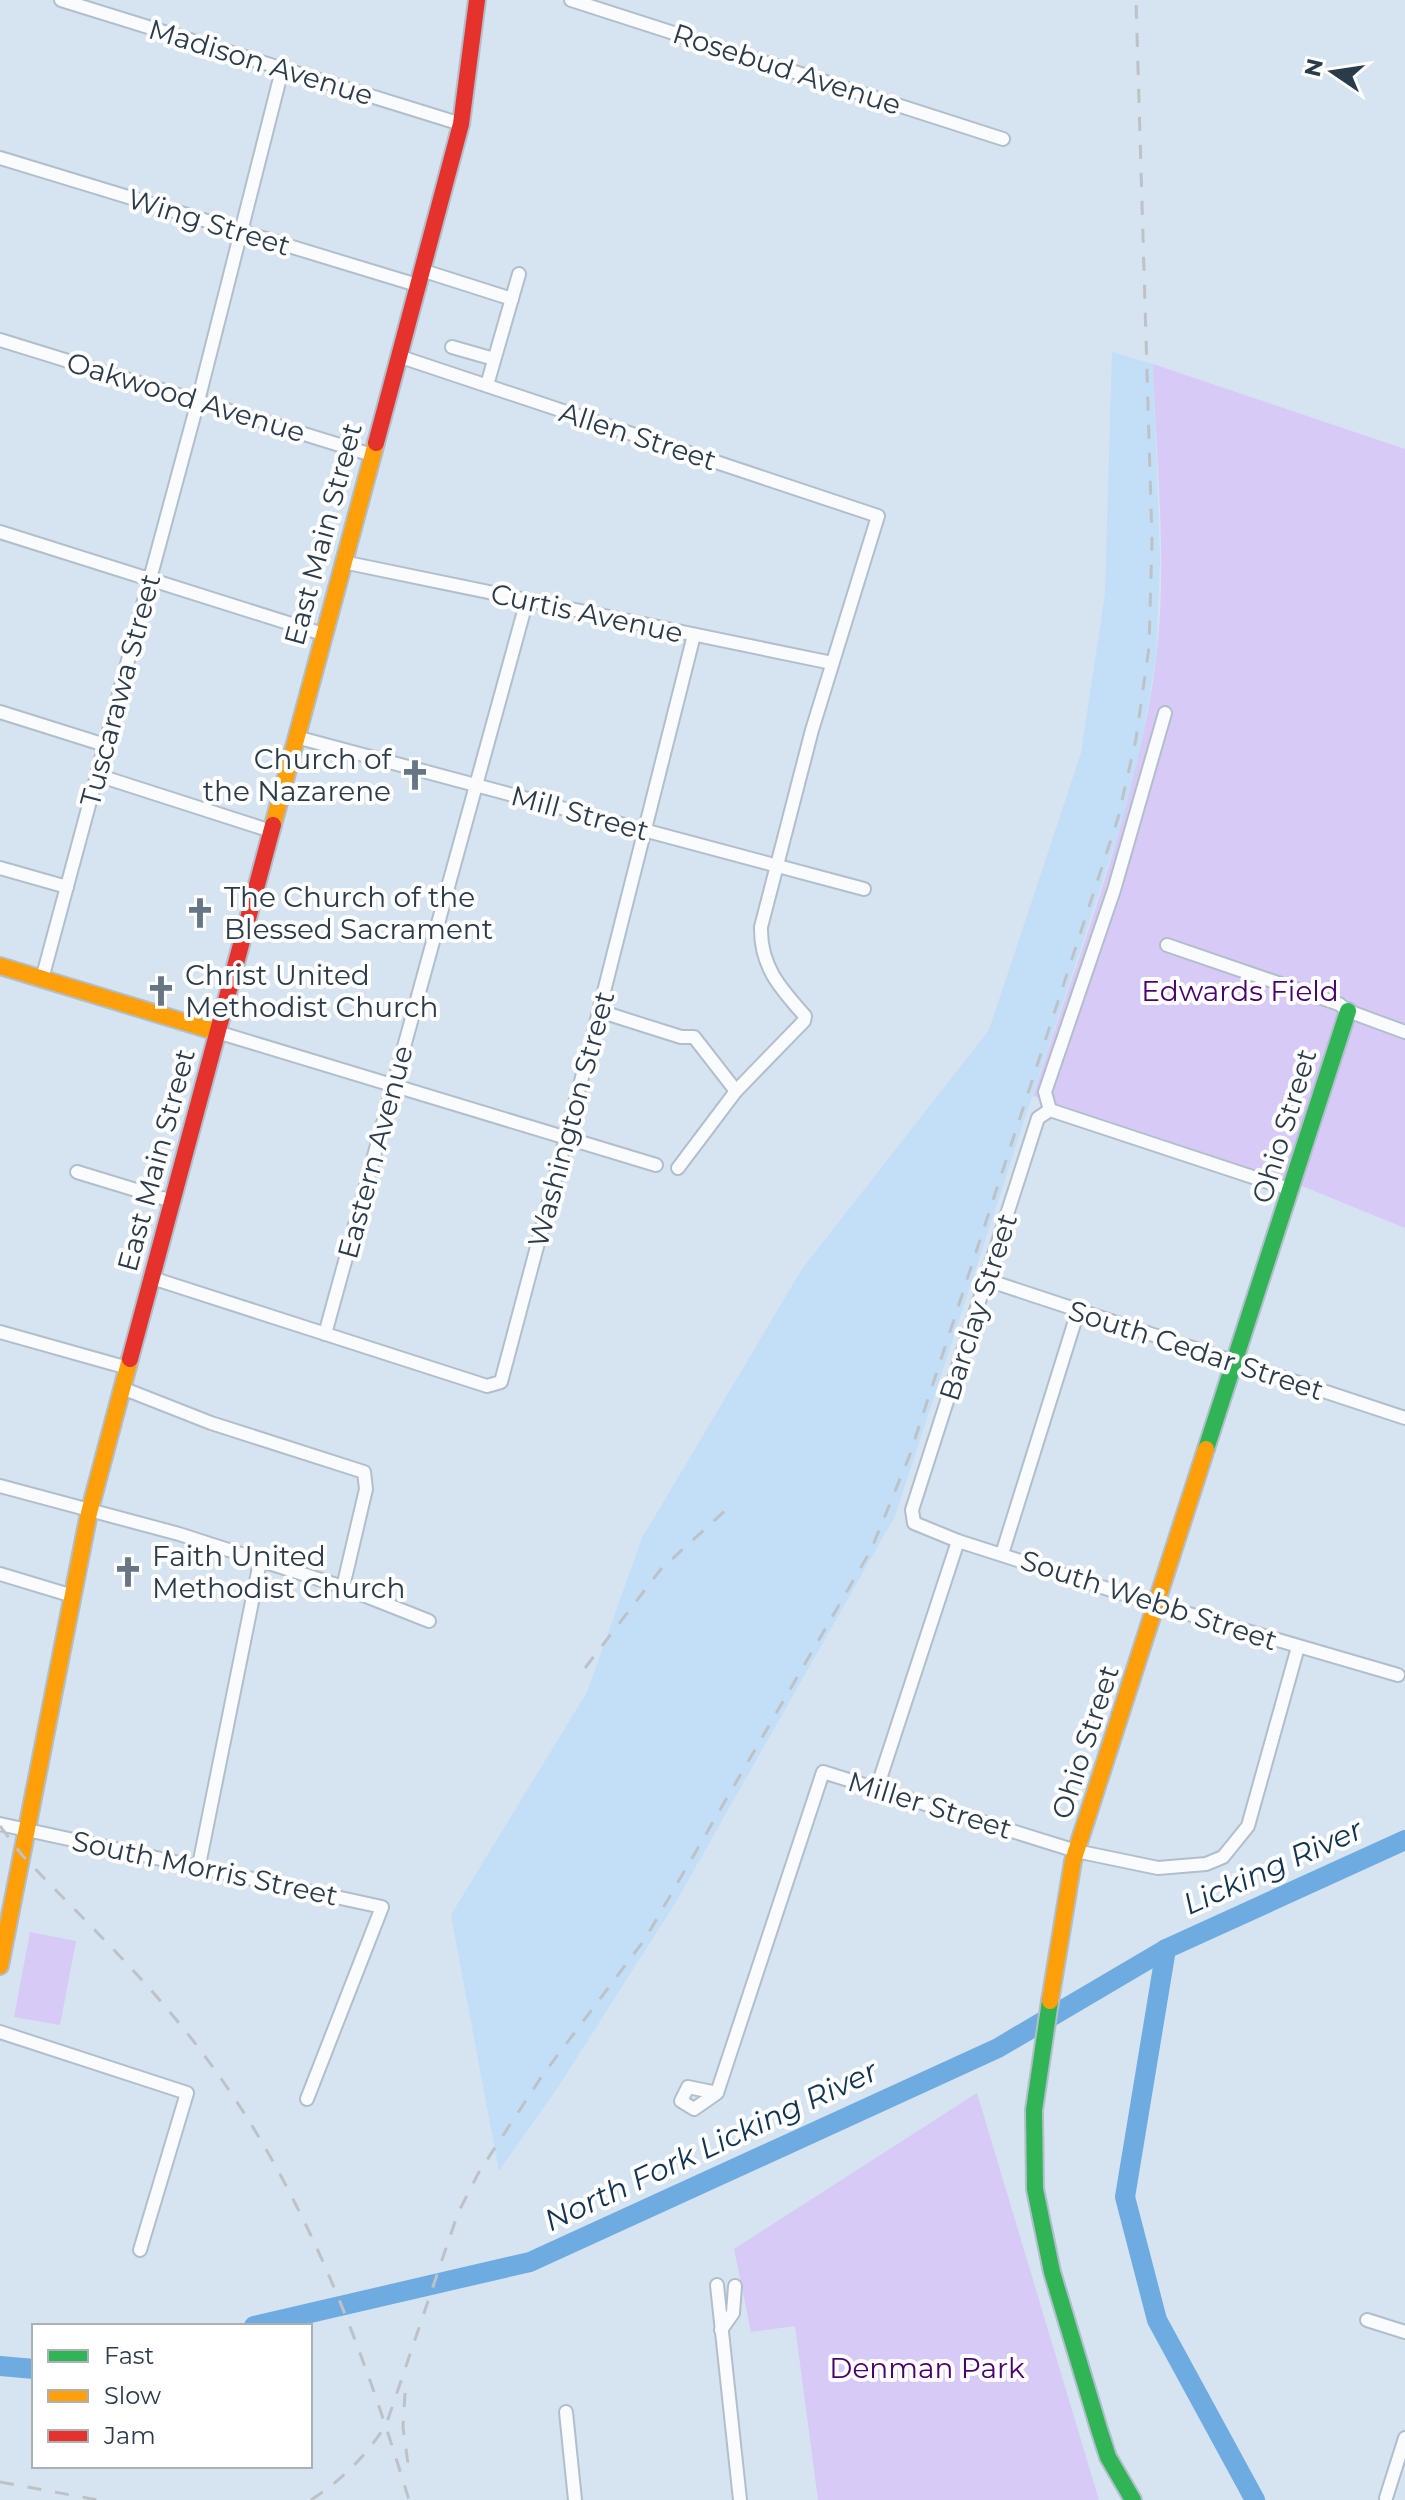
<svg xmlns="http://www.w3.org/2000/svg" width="1405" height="2500" font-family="Montserrat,sans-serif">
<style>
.built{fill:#c3def7}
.green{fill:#d8caf6}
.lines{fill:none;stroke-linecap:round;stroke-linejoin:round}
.river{stroke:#6eabe0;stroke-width:20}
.street-casing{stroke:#b1becb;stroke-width:16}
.fast-casing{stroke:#b1becb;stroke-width:20}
.slow-casing{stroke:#b1becb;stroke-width:20}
.jam-casing{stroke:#b1becb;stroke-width:20}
.street{stroke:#f9fbfd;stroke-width:12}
.fast{stroke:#30b455;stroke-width:16}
.slow{stroke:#ff9f0a;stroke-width:16}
.jam{stroke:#e5322d;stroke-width:16}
.rail{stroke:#bec2c6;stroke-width:3;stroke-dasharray:14 14;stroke-linecap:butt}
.labels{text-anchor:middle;stroke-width:8;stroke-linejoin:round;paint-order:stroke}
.street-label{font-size:28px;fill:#2a3b4a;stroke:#fff}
.poi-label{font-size:28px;fill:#2a3b4a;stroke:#fff;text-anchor:start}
.park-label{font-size:28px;fill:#490170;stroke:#fff}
.water-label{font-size:30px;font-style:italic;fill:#123451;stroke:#fff}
</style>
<rect width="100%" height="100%" fill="#d6e3f0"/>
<polygon class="built" points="1112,352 1153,364 1160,560 1156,658 1135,782 895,1516 674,1905 560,2084 499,2171 451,1915 587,1692 642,1538 802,1269 989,1030 1081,753 1105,594"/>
<g class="green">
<path d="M1153,364L1405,449V1228L1292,1182L1033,1096C1079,953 1136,811 1156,660C1168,564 1156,461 1153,364Z"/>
<polygon points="30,1932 76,1941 60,2025 14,2017"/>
<polygon points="977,2093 1099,2500 818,2500 795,2326 751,2332 734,2249"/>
</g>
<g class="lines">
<g class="river">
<polyline points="1166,1949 1125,2197 1157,2320 1255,2500"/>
<polyline points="254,2326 530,2262 998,2048 1166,1949 1405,1840"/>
<polyline points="0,2366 34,2369"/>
</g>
<defs>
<g id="street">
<polyline points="61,0 461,124"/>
<polyline points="571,0 1003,139"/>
<polyline points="0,158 417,285"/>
<polyline points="421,270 512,299"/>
<polyline points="0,340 372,455"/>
<polyline points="452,347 494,359"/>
<path d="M398,356L878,516L812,730L761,927C760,966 780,988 805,1016L804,1021L736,1091L678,1168"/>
<polyline points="487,385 519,274"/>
<polyline points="0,532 323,634"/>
<polyline points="343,562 832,663"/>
<polyline points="0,712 105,745"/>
<polyline points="296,737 864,889"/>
<polyline points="97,775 271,831"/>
<polyline points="0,868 67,887"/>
<polyline points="1167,945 1339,1004 1348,1011 1405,1032"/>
<polyline points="42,979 198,401 282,70"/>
<polyline points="599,1011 681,1037 694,1037 736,1091"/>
<polyline points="217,1032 656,1165"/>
<polyline points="1050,1110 1038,1118 912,1510 914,1523 958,1541 1158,1605 1398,1675"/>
<polyline points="1050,1110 1045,1092 1114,890 1165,713"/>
<polyline points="1050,1110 1292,1190"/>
<polyline points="77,1172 172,1201"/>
<polyline points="152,1278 487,1386 501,1382 589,1051 694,635"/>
<polyline points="987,1280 1405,1418"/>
<polyline points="0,1332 128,1368"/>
<polyline points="325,1334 527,600"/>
<polyline points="122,1388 211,1423 364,1472 366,1489 343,1587"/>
<polyline points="0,1486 179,1534 343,1587 429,1621"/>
<polyline points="1002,1554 1078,1311"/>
<polyline points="0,1574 73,1596"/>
<polyline points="877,1788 958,1541"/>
<polyline points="0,1824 382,1907 307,2099"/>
<polyline points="199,1865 260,1562"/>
<polyline points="0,2032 187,2093 140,2250"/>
<polygon points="688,2087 717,2093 694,2109 681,2101"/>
<polyline points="717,2093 823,1772 1076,1851 1158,1868 1206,1864 1223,1857 1248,1826 1298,1647"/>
<polyline points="717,2285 740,2500"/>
<polyline points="1367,2320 1405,2332"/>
<polyline points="721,2330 733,2313 735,2286"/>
<polyline points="566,2412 575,2500"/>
<polyline points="1386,2498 1405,2438"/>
</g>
<g id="fast">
<polyline points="1206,1449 1348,1011"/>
<polyline points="1050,2001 1034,2110 1035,2189 1052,2272 1099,2429 1108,2457 1133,2500"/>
</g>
<g id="slow">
<polyline points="273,825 376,443"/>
<polyline points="0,966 217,1032"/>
<polyline points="0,1966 89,1513 130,1359"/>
<polyline points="1050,2001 1073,1861 1206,1449"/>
</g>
<g id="jam">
<polyline points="376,443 461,124 477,0"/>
<polyline points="130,1359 273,825"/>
</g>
</defs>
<use href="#street" class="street-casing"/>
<use href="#fast" class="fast-casing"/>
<use href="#slow" class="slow-casing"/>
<use href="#jam" class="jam-casing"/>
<use href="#street" class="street"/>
<use href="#fast" class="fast"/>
<use href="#slow" class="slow"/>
<use href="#jam" class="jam"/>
<g class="rail">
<polyline points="585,1668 661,1569 727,1509"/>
<path d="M0,1826L22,1855C76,1912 134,1967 183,2028C295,2166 358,2332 409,2500"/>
<polyline points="405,2393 403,2427 408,2464"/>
<polyline points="0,2482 98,2500"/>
<path d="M311,2500C343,2479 365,2457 386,2425L458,2213L479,2172L542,2076L645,1939L871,1550L909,1457L1118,818L1136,739L1149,647L1152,541L1136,0"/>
</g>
</g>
<defs>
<symbol id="church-bare" viewBox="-9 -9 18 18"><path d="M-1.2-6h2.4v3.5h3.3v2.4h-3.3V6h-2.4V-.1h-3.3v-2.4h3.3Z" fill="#667684" stroke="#fff" stroke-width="2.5" paint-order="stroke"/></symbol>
</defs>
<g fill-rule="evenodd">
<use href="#church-bare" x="393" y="753" width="44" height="44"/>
<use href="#church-bare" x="178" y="891" width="44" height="44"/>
<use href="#church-bare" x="139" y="969" width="44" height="44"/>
<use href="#church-bare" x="106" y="1550" width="44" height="44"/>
</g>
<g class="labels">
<g class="street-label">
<text transform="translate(261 62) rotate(17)" y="10">Madison Avenue</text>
<text transform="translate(787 69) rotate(18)" y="10">Rosebud Avenue</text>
<text transform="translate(209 222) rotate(17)" y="10">Wing Street</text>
<text transform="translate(186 397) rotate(17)" y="10">Oakwood Avenue</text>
<text transform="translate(638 436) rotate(18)" y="10">Allen Street</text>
<text transform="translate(323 534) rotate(-75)" y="10">East Main Street</text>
<text transform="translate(587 613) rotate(12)" y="10">Curtis Avenue</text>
<text transform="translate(120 690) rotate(-75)" y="10">Tuscarawa Street</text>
<text transform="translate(580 813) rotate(15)" y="10">Mill Street</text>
<text transform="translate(571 1119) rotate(-75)" y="10">Washington Street</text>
<text transform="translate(1284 1126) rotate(-73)" y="10">Ohio Street</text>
<text transform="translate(375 1152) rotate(-75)" y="10">Eastern Avenue</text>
<text transform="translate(156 1160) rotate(-75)" y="10">East Main Street</text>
<text transform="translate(978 1307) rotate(-72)" y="10">Barclay Street</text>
<text transform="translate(1196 1350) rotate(18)" y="10">South Cedar Street</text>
<text transform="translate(1149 1600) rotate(18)" y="10">South Webb Street</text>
<text transform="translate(1085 1742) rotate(-72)" y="10">Ohio Street</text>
<text transform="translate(930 1805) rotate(17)" y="10">Miller Street</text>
<text transform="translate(205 1868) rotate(12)" y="10">South Morris Street</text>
</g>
<g class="poi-label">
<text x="391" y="769" text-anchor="end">Church of<tspan x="391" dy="32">the Nazarene</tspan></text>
<text x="224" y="907">The Church of the<tspan x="224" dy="32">Blessed Sacrament</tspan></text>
<text x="185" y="985">Christ United<tspan x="185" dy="32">Methodist Church</tspan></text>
<text x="152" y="1566">Faith United<tspan x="152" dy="32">Methodist Church</tspan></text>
</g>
<g class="park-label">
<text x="1240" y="1001">Edwards Field</text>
<text x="927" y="2378">Denman Park</text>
</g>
<g class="water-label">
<text transform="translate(1273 1867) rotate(-24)" y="10">Licking River</text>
<text transform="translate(711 2146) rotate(-25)" y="10">North Fork Licking River</text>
</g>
</g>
<rect x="32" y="2324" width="280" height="144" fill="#ffffff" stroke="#aab1b7" stroke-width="2"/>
<rect x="48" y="2350" width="40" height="12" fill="#30b455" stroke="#aab1b7" stroke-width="2"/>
<text x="104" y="2364" font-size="24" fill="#2a3b4a">Fast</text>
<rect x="48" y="2390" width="40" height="12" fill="#ff9f0a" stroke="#aab1b7" stroke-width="2"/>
<text x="104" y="2404" font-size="24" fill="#2a3b4a">Slow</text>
<rect x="48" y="2430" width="40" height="12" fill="#e5322d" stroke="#aab1b7" stroke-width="2"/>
<text x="104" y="2444" font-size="24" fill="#2a3b4a">Jam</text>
<g transform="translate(1333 72) rotate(283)" stroke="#ffffff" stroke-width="6" paint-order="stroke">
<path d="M0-6L14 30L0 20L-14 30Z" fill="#2a3b4a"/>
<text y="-12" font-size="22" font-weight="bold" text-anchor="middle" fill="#2a3b4a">N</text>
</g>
</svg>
